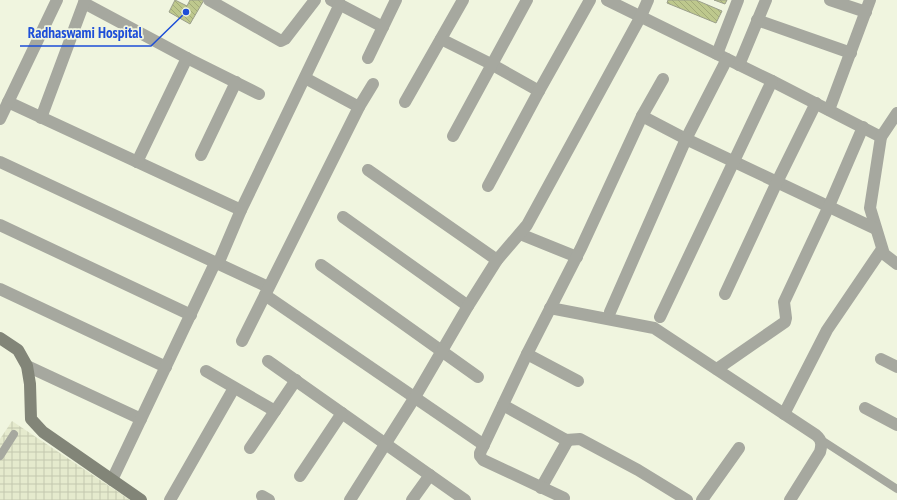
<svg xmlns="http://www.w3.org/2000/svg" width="897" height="500" font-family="'PT Sans Narrow',sans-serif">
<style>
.industrial{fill:url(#industrial-grid)}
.building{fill:url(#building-back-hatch);stroke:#9b9f8b}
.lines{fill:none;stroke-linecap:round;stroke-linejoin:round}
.lane{stroke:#a6a89f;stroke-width:8}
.street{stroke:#a6a89f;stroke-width:12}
.secondary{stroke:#828578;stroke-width:12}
.leader{fill:none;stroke:#1d4ed8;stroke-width:1.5}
.callout-dot{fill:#1d4ed8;stroke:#f0f5df;stroke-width:1.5}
.callout-label{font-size:15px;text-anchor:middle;font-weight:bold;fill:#1d4ed8;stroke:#f0f5df;stroke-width:3.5;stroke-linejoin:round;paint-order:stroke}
</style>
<defs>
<pattern id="industrial-grid" width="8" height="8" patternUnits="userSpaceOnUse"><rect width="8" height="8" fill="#e5eacd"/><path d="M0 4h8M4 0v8" fill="none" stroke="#c4c8af"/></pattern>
<pattern id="building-back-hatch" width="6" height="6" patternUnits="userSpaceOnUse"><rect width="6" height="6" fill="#bec88d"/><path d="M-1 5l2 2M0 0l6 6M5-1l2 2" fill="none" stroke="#a2ab78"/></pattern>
</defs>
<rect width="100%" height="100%" fill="#f0f5df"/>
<polygon class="industrial" points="12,421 130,500 0,500 0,439"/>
<g class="building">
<polygon points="175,0 187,6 190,0 204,0 190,24 169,12"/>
<polygon points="668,0 696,0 722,11 716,23 667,3"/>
<polygon points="714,0 727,0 725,4"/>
</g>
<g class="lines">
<g class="lane">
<polyline points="820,439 897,489"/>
<polyline points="0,456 14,434"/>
</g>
<g class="street">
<polyline points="209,0 281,41 285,39 315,0"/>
<polyline points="331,0 383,27"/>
<polyline points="607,0 772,81 881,137"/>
<polyline points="830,0 866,12"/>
<polyline points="84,3 187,58 259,94"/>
<polyline points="757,20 851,53"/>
<polyline points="441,39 491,64 539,91"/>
<polyline points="717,54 738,0"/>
<polyline points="368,58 396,0"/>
<polyline points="739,65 766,0"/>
<polyline points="305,78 359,107"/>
<polyline points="8,102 241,210"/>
<polyline points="405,102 463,0"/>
<polyline points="829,110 870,0"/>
<polyline points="897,113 881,137 870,208 884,254 897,264"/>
<polyline points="642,116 686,139 876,229"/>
<polyline points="41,118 85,0"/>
<polyline points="0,119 57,0"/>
<polyline points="453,136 527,0"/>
<polyline points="201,155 236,82"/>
<polyline points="0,162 268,287"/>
<polyline points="137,162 187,58"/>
<polyline points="368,170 497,260"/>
<polyline points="488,186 539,91 590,0"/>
<polyline points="343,217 468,306"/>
<polyline points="0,225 191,315"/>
<polyline points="520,234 577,257"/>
<polyline points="218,264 241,210 340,4"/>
<polyline points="321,265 478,377"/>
<polyline points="0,289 166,367"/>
<polyline points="725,294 777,182 816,103"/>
<polyline points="265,295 484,445"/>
<path d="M550,308L654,328L816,435C822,440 822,445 820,452L790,500"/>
<polyline points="610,312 686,139 727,59"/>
<polyline points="660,317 772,81"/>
<polyline points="242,341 359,107 373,84"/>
<polyline points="527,354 578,381"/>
<polyline points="881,359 897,367"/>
<polyline points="268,361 465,500"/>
<polyline points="27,366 141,419"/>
<polyline points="717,369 785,322 786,318 784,302 829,206 863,127"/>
<polyline points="206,371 275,411"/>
<polyline points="503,405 566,440 580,439 638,470 687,500"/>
<polyline points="865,408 897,425"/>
<polyline points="784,414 827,330 882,249"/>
<polyline points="250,448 296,380"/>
<polyline points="300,476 342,413"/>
<polyline points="112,480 215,263"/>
<polyline points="541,488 568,440"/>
<polyline points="262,496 269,500"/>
<polyline points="564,498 483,460 480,456 480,453 527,354 581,248 642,116 663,79"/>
<polyline points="170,500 234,388"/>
<polyline points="350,500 415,397 468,306 497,260 527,225 641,16 648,0"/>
<polyline points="412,500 430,475"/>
<polyline points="702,500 739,448"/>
</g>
<polyline class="secondary" points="0,338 18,350 27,366 30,384 31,419 43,432 141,500"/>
</g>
<path class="leader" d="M186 12L151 46H20"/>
<circle class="callout-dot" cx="186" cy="12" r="4"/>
<g class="callout-label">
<text x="85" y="38">Radhaswami Hospital</text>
</g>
</svg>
